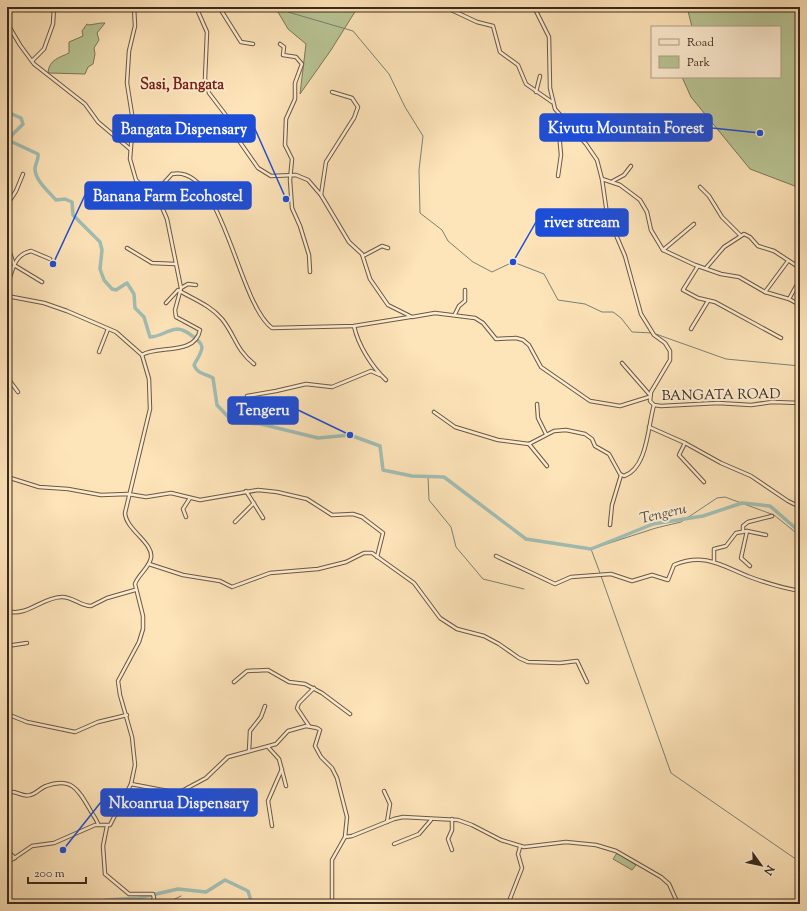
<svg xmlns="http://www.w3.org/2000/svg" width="807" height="911" font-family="'Sorts Mill Goudy',serif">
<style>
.green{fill:#b9c595;stroke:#7a7759}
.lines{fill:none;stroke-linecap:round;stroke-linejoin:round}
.stream{stroke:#788278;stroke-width:1}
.river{stroke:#a1beb5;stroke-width:3.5}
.street-casing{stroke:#6b5844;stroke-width:4.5}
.street{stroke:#feedd2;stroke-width:2.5}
.labels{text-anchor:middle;stroke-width:4;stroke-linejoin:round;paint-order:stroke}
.street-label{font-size:14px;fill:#3a291d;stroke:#feedd2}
.neighbourhood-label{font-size:15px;font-weight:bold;fill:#7a1f14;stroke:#feedd2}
.water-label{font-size:15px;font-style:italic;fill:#544e43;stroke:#feedd2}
.leader{fill:none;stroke:#1d4ed8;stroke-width:1.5}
.callout-dot{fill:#1d4ed8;stroke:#feedd2;stroke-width:1.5}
.callout{fill:#1d4ed8;stroke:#1d4ed8;stroke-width:1.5}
.callout-label{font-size:15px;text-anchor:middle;font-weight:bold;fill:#fff}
</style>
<rect width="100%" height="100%" fill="#fee4b9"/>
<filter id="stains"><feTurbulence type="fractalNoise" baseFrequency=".005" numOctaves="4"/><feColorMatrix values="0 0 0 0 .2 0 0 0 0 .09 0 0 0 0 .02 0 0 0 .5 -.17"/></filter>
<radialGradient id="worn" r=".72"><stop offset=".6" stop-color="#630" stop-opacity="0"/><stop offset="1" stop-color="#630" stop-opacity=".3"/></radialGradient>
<g class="green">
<polygon points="260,7 358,7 331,50 300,94 306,44 288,29 278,12"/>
<polygon points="687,7 800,7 800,188 750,169 691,97 682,77 780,77 780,27 692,27"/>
<path d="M101,23H105L97,33L99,40L94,48L95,54L93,64L88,67L85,74L49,73L48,72C50,59 59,58 69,53V42L83,36L82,31L87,24L89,25Z"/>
<polygon points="617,853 636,865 632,870 613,859"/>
</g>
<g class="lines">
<g class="stream">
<polyline points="283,7 288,12 353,31 389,74 405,107 423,136 419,170 420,213 442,230 448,241 473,262 492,272 513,262 544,274 558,300 585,304 602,312 613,312 621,318 632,332 653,333 726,359 800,366"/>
<polyline points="428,476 429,500 451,527 456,547 483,579 524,589"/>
<polyline points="600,573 591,549 656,528 681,522 717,498 725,497 774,515 800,536"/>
<polyline points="601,576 671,773 800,862"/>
<polyline points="164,904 181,896"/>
</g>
<g class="river">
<path d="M7,112L21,118L23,124L12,135L10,141L38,154C39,160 35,163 35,169C35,180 49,192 56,200L65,199L72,202L73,215L100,242L102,250L100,269L104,280L112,289L116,290L127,283L134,294L135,308L144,317L150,337C160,337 167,330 177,329C182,329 187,332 191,335C208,346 202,350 194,365C198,375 205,373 213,378L217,405L233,422L261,424L318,438L350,435L380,446L383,470L412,476L444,477L526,539L591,549L653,524L703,516L742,503L770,506L800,532"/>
<polyline points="96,904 106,900 139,898 178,889 206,892 225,880 248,891 252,904"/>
</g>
<defs>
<g id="street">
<path d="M134,7L135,26L129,51L127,83L133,121L130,159L136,180L161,205L167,219L181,288L175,310L176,317L200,330C195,356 157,345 142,355"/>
<polyline points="196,7 207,32 205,79 209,93 225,114 235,135 258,168 271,176 296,175 308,180 321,195 349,242 362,254 370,279 388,305 412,317 435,313 475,318 483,323 496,339 516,338 523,340 529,345 541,367 590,401 620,406 649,397"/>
<polyline points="219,7 241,42 253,44"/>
<polyline points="445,7 477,22 493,26 500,52 518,65 526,84 552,102"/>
<polyline points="534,7 549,37 550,88 555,109 586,144 597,160 602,179 607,214 625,256 641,314 654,335 665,343 670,351 670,360 651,392 650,401 654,405 661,406 718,403 751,405 772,402 800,403"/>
<polyline points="7,23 20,45 34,64 85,104 98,122 130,149"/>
<polyline points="280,44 284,47 283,55 296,57 302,64 295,83 295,99 286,119 285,145 292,159 290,180 292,208 300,226 309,255 310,272"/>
<polyline points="32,61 44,49 53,24 54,7"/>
<polyline points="536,92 540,76"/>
<polyline points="577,134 588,130 602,121"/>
<polyline points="558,176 561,155 559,133 561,119"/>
<polyline points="602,179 620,185 640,200 647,212 651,230 663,250 695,265 721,274 739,277 765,292 789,299 800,305"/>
<polyline points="613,181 624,175 631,166"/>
<polyline points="700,187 709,196 722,217 740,235"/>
<polyline points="321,195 326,162 354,118 358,107 352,98 332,92"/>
<path d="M152,196L172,174C223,163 237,302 272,328L354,326L410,317"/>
<polyline points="7,205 16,191 23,174"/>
<polyline points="7,244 14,265 42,282"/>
<polyline points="127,248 152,263 175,264"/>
<polyline points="663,250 694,224"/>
<polyline points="363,256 382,246 388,248"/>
<polyline points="698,266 683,290 698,298 715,302 781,338"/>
<polyline points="706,268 724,247 744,234 750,237 758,246 774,251 800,268"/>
<path d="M7,286C13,271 13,255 31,251L50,259"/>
<polyline points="181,288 188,284 196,285"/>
<polyline points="765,292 788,261"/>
<path d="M7,296L44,303L67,311L116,332L142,355L149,379L150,409L125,513C126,530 154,543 151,558C149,568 138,575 135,584L143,616V629L139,642L118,681L120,695L132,737L135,765L131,784L110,825H95L54,843L32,846L7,863"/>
<polyline points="789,299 800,279"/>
<path d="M166,303L178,290C193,299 210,305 222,319C235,335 236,350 254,364"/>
<polyline points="455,314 459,306 465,301 465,290"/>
<path d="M354,326C358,345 372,367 386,380"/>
<polyline points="691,329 708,301"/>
<polyline points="99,352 108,329"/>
<polyline points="622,363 650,395"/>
<polyline points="7,377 18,392"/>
<polyline points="247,396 276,391 306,384 332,387 371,371 380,375"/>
<polyline points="537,404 538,418 546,434"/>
<path d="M434,412L455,427L498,440L529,444L554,431L566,430L585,434L592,439L595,446L609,454L620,474L624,476C648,468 648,424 654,405"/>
<polyline points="649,427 685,443 721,463 751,476 788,501 800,507"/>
<polyline points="685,443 679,455 704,482"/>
<polyline points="529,444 547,466"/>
<polyline points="7,477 39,487 68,489 101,495 128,494 146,497 171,493 200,500 258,490 277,492 307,499 332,515 353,514 362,517 383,533 377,557"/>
<polyline points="246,491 263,518"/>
<polyline points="186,517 183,509 190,498"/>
<polyline points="235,522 254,503"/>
<polyline points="610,525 612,505 621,475"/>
<polyline points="747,531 741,558 750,566"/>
<polyline points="743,532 743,526 748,522 772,516"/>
<path d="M496,556L555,584L571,577L611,574L632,581L652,575L668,580L674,565C705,552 722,566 750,577C766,583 783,588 800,591"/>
<polyline points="714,561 714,549 726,546 736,533 747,531 766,535"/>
<polyline points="149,564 183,575 220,581 232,587 270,573 318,569 346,562 364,553 372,553 414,583 440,618 457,629 484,636 499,644 519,658 528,662 560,663 577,661 587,682"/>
<path d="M7,611C27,617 41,598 61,597C72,596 80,606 91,606L107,598L135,590"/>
<polyline points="7,646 27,643"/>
<polyline points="234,682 247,671 268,670 289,682 305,684 322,693 350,714"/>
<polyline points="7,714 27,722 75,732 98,722 127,715"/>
<polyline points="309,726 297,708 299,703 314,688"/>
<polyline points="268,747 279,759 286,786"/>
<polyline points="249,751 250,731 261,717 265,706"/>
<polyline points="131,784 178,793 206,778 228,757 276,744 288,731 306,726 317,728 320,730 315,746 321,757 332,768 337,778 347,817 345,837 352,836 394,819 403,817 458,820 472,825 501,840 524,847 566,842 596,845 616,851 661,877 669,884 678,904"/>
<polyline points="384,791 390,804 387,822"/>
<path d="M7,792C18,790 22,798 30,795C36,794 40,788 46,786C71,777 78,789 89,808C92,814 96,818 98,824"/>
<polyline points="452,819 452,830 448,839 452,850"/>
<polyline points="107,826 103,846 105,874 129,894 153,894 154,898 150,904"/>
<polyline points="272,826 268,801 282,769"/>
<polyline points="394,844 419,834 431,820"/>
<polyline points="7,851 15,858"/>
<polyline points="332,904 332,860 345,837"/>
<polyline points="462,904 464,904"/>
<polyline points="508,904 522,868 518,854 520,847"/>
<polyline points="797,904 800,901"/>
</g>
</defs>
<use href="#street" class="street-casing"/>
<use href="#street" class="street"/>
</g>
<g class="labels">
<g class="street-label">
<text transform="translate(721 394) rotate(-1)" y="5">BANGATA ROAD</text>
</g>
<g class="neighbourhood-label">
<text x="182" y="89">Sasi, Bangata</text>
</g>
<g class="water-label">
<text transform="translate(663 513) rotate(-13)" y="5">Tengeru</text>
</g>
</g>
<path class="leader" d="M760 133L712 128M286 199L255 129M53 264L85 195M513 262L536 222M350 435L298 410M63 850L101 802"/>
<g class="callout-dot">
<circle cx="760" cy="133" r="4"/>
<circle cx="286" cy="199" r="4"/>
<circle cx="53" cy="264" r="4"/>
<circle cx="513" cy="262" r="4"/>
<circle cx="350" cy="435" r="4"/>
<circle cx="63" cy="850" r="4"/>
</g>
<g class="callout">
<rect x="540" y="114" width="172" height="27" rx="4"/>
<rect x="113" y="115" width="142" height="27" rx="4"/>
<rect x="85" y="182" width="166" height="27" rx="4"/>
<rect x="536" y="209" width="92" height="27" rx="4"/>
<rect x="228" y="397" width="70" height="27" rx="4"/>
<rect x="101" y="789" width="156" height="27" rx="4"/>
</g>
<g class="callout-label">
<text x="626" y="133">Kivutu Mountain Forest</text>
<text x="184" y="134">Bangata Dispensary</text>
<text x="168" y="201">Banana Farm Ecohostel</text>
<text x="582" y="227">river stream</text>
<text x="263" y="415">Tengeru</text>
<text x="179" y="808">Nkoanrua Dispensary</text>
</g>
<rect width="807" height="911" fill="none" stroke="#fee4b9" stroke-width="24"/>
<rect x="8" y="8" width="791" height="895" fill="none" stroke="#3a291d" stroke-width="2"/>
<rect x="12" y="12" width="783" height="887" fill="none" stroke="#3a291d"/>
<rect x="651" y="26" width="130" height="52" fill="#feedd2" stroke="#b09f8a"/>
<rect x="659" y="39" width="20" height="6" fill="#feedd2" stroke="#b09f8a"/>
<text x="687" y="46" font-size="12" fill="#3a291d">Road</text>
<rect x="659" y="56" width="20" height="12" fill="#b9c595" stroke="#b09f8a"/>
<text x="687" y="66" font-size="12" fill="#3a291d">Park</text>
<g transform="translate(761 865) rotate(123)" stroke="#feedd2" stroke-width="3" paint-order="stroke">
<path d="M0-3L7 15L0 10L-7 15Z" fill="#3a291d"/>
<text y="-6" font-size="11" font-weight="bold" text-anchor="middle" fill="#3a291d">N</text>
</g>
<path d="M28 877v6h58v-6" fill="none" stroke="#3a291d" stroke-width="2"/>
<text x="34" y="877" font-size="12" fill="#3a291d" stroke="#feedd2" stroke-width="3" paint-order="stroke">200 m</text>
<rect width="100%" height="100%" filter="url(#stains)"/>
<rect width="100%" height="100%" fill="url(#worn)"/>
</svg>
